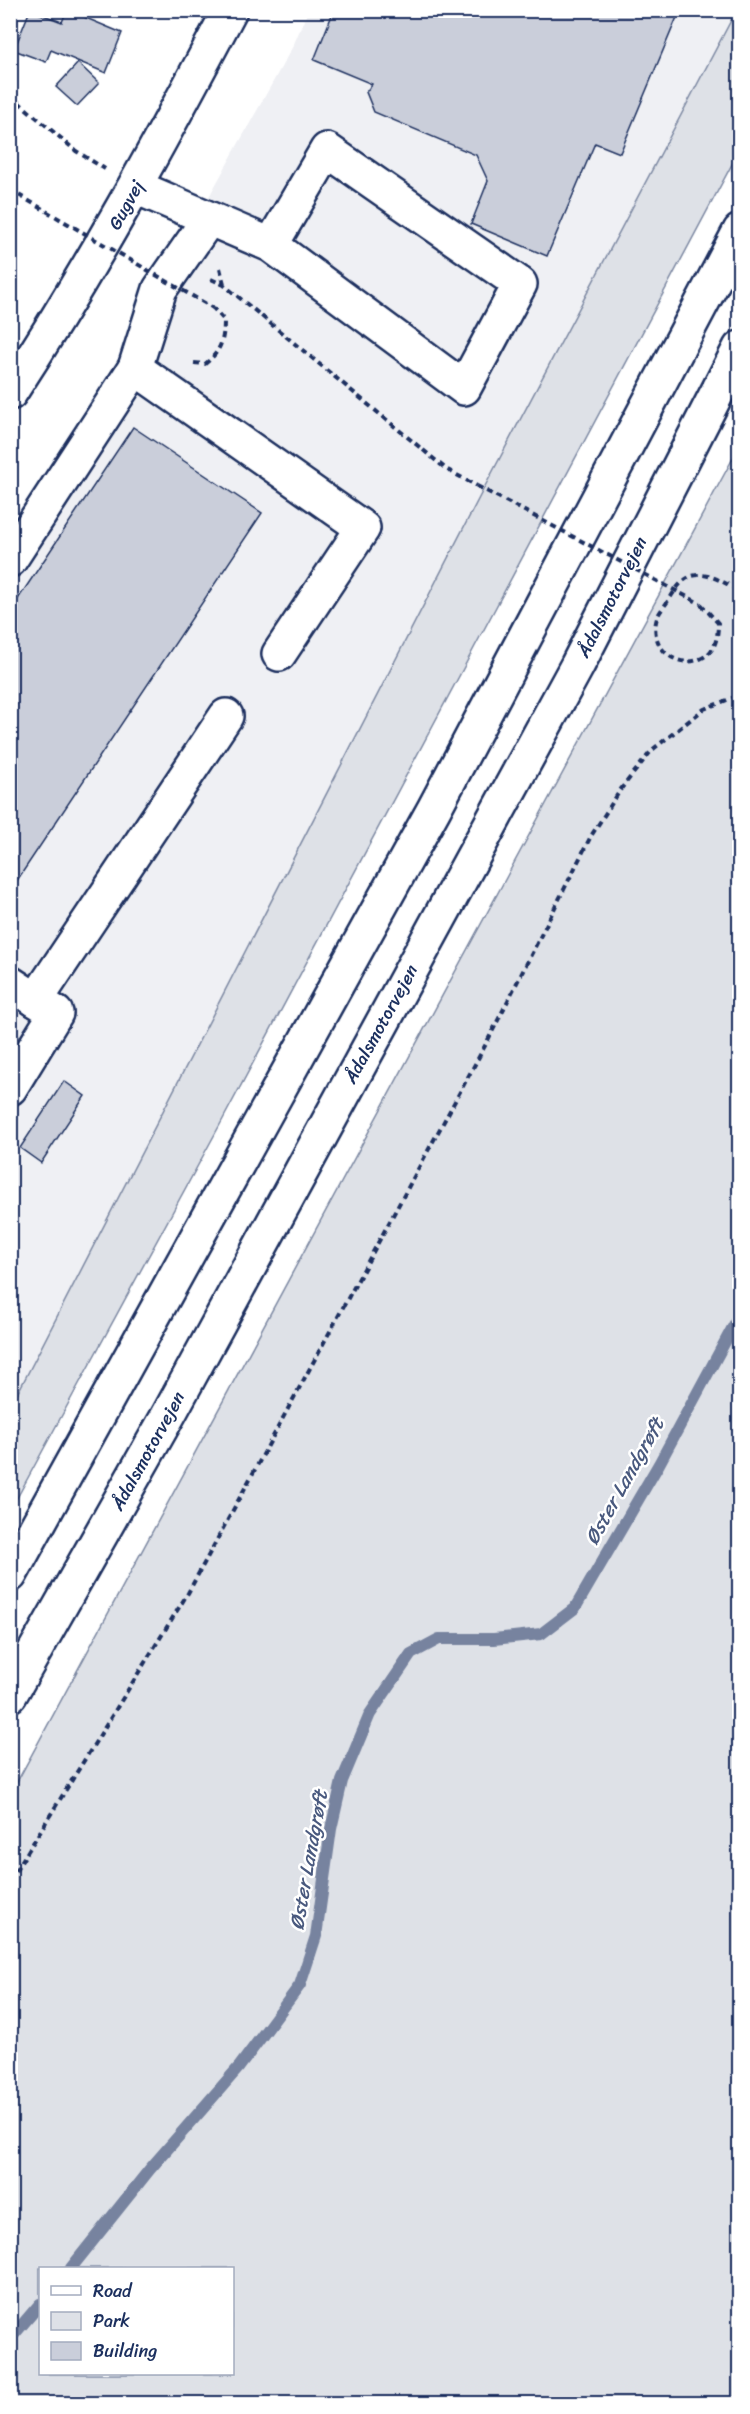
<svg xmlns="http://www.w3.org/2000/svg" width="750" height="2414" font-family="Sriracha,sans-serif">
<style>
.built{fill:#eff0f4}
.green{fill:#dee1e7;stroke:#7c88a2;stroke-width:1.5;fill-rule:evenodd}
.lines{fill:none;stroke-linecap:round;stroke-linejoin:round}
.stream{stroke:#77839f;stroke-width:12}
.building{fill:#caceda;stroke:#1b2f5e;stroke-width:1.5}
.minor-casing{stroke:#1b2f5e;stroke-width:38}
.highway-casing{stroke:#1b2f5e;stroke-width:38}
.path{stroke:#1b2f5e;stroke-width:4;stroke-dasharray:6 4.5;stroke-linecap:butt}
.minor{stroke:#fff;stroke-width:33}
.highway{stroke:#fff;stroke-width:33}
.path-bridge{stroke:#1b2f5e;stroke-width:4;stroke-dasharray:6 4.5;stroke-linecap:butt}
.labels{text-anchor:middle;stroke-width:5;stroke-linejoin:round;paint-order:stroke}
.street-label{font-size:18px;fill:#1b2f5e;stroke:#fff}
.water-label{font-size:20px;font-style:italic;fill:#49597e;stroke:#fff}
</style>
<rect width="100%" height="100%" fill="#fff"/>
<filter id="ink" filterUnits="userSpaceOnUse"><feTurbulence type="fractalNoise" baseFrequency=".0167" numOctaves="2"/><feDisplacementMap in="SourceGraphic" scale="12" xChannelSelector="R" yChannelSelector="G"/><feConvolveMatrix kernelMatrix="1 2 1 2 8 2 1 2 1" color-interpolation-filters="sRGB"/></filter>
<g filter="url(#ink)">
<polygon class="built" points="308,11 736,11 483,490 11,1406 11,525 94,403 293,46"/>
<g class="green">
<polygon points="736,11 740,11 739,151 222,1121 11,1509 11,1406 483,490"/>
<path d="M739,447V2403H11V1793ZM40,2268H232V2374H40Z"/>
</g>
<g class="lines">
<g class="stream">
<polyline points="71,2268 150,2169 239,2067 300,1985 316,1936 331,1829 342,1781 370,1714 411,1654 439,1639 494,1639 541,1634 575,1608 659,1464 740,1314"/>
<polyline points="10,2339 40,2304"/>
</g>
</g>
<g class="building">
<polygon points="30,10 62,22 67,10 122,33 106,73 51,50 46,62 14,50"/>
<polygon points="334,10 680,10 620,153 595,143 547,256 471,224 488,181 476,155 374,112 366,92 372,84 314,60"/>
<polygon points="78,63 99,83 77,106 56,87"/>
<polygon points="133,427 262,513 10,891 10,611"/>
<polygon points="64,1081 85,1096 41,1163 20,1148"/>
</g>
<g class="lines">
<defs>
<g id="minor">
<polyline points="136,187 271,245 327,150 520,284 464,388 271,245"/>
<polyline points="208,220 160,289 135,368 363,528 279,654"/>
<path d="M10,393C91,269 161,141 230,10"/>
<polyline points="10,560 135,368"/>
<polyline points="10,983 56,1013 10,1088"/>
<polyline points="36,1000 226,716"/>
</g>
<g id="highway">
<polyline points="10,1575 434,809 740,231"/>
<polyline points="10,1695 169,1414 577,666 740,348"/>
</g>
</defs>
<use href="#minor" class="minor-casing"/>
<use href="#highway" class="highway-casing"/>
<g class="path">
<polyline points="10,95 76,151 105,169"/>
<polyline points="220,268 224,284"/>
<polyline points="211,279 224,285 446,469 477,486"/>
<path d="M194,363L205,364C221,351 224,340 224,320L213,308"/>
<path d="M701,604L718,623C718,636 716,651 702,658C676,671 648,646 657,618C660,610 668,602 672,595C677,587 683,579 692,576C708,571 726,584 740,591"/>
<polyline points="10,1880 188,1593 487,1042 591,836 621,789 652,750 704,709 740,695"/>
</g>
<use href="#minor" class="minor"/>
<use href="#highway" class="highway"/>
<g class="path-bridge">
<polyline points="10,190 213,308"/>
<polyline points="477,486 701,604"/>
</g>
</g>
</g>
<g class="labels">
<g class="street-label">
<text transform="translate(126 205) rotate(-61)" y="6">Gugvej</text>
<text transform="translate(612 597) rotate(-63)" y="6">Ådalsmotorvejen</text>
<text transform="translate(381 1024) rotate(-61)" y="6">Ådalsmotorvejen</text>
<text transform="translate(148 1451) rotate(-61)" y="6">Ådalsmotorvejen</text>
</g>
<g class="water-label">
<text transform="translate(624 1481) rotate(-61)" y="7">Øster Landgrøft</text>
<text transform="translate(308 1860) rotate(-80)" y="7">Øster Landgrøft</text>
</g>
</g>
<rect width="750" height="2414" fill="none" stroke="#fff" stroke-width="36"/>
<rect x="18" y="18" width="714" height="2378" fill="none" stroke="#1b2f5e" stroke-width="2" filter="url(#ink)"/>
<rect x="39" y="2267" width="195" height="108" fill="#ffffff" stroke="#a4acbf" stroke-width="1.5"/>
<rect x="51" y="2286" width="30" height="9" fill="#ffffff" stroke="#a4acbf" stroke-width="1.5"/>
<text x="93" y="2297" font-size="18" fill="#1b2f5e">Road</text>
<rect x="51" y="2312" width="30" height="18" fill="#dee1e7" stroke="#a4acbf" stroke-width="1.5"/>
<text x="93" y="2327" font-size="18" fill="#1b2f5e">Park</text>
<rect x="51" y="2342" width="30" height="18" fill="#caceda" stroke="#a4acbf" stroke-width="1.5"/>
<text x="93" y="2357" font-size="18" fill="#1b2f5e">Building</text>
</svg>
